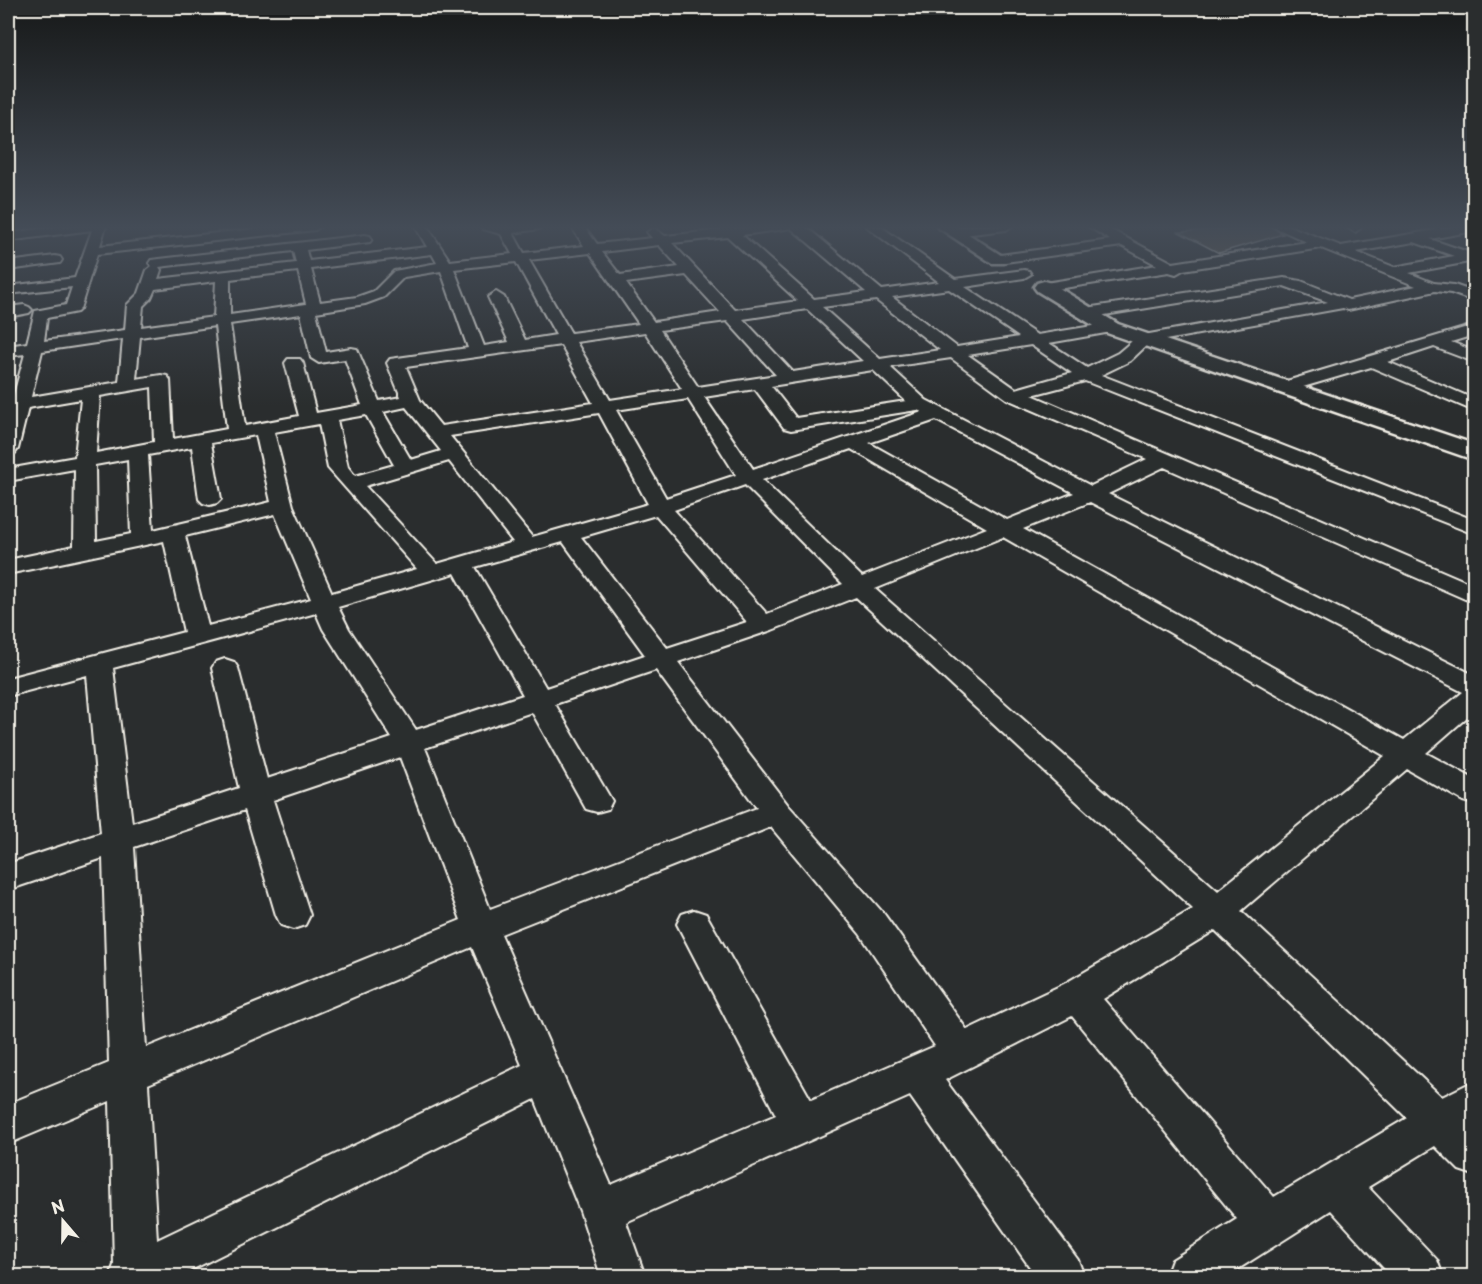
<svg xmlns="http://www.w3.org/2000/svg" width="1482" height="1284" font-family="'Playpen Sans',sans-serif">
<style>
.building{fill:#675f4f;stroke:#f4f1e8;stroke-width:1.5}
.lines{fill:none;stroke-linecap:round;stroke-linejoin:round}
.lane-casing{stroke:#f4f1e8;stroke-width:4}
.street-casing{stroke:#f4f1e8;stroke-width:4}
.secondary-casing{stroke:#f4f1e8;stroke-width:5}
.lane{fill:#2a2d2e;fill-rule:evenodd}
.street{fill:#2a2d2e;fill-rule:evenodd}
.secondary{fill:#2a2d2e;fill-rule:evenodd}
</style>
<rect width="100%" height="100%" fill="#2a2d2e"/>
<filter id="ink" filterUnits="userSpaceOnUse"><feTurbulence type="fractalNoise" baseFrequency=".0167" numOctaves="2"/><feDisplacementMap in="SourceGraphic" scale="12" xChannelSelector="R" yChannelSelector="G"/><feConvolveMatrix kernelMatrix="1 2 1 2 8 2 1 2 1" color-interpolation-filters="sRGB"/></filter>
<g filter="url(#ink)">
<polygon class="building" points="1270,226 1283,234 1219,253 1179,232"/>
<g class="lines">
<defs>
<polygon id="lane" points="1425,226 1435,226 1450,232 1447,234"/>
<g id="street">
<path d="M62,226H106L100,246L280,226H321L315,230L97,254L80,309L77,312L47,318L44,341L125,330L127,305L139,293L147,270L152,266L149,263L151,260L365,235L370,236L372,239L370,242L306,250L309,261L427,247L415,226H427L450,261L512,254L501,234L483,229L482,226H540L539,229L513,233L524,253L584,246L571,226H584L597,244L652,238L647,232L654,228L665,236L721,230L718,226H732L734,228L805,226L882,290L939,282L866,226H880L955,279L1024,270L1029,271L1031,274L1024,278L965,287L1037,335L1111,323L1117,325L1119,328L1117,331L1049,343L1087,368L1118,353L1138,336L1328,302L1284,286L1086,318L1081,316L1078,313L1081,310L1086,308L1284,278L1301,281L1349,300L1416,286L1321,248L1183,270L1176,274L1169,272L1044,291L1037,287L1039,284L1157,265L1122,246L998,263L991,259L993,256L1110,240L1088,226H1104L1173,263L1307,242L1272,226H1289L1341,246L1458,226H1474V231L1430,239L1474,254V263L1469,262L1409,273L1434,283L1454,285L1474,292V301L1451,293L1435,291L1348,310L1343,308L1149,343L1130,361L1101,375L1474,520V534L1085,381L1032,395L1474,585V601L1465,599L1164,467L1108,494L1474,675V711L1426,753L1474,779V804L1463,801L1407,769L1241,911L1442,1097L1474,1081V1122L1471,1124L1474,1128V1175L1459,1170L1435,1146L1368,1187L1437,1260L1443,1276H1391L1331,1210L1227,1276H1166L1172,1260L1237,1219L1072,1016L945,1080L1078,1260L1084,1276H1036L910,1096L626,1222L645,1276H601L580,1211L535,1099L179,1276H110L114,1265L110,1101L8,1144V1104L109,1063L103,858L8,890V864L101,833L87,675L8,696V678L184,632L164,541L8,574V560L74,546L75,469L8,481V469L75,457L81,399L28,408L18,449L15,453L8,455V416L25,354L8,356V346L27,343L35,311L66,305L72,287L8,294V286L75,278L92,230L8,241V233ZM792,228V229L866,292L814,299L742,235ZM728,237L798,301L735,310L672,243ZM1414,242L1454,256L1394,267L1356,252ZM659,245L679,267L620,275L602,252ZM293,251L296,263L158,279L161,270L159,267ZM590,253L639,324L571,333L529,260ZM432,254L437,263L394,271L374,291L357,297L320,302L311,269ZM516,262L556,335L525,340L504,297L496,292L488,297L509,342L484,346L454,269ZM298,271L306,304L230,315V279ZM441,271L468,348L390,359L387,363L401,397L379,401L357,349L351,348L326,352L316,312L365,304L384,297L404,277ZM686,275L720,312L654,322L626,283ZM216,281L214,317L141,327L143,306L151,298L155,289ZM949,289L1019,337L957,347L892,297ZM876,300L940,350L880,359L822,307ZM807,309L863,361L793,372L743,319ZM301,314L311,358L319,363L345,359L362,405L316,413L303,363L300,359H288L285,363L299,416L245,426L230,324ZM727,321L776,375L698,387L660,330ZM215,326L227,429L173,439L170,380L167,376L161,375L136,379L140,337ZM645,332L682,389L610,400L576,342ZM123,339L119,382L31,397L42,351ZM561,345L593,403L441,426L420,400L406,367ZM1031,345L1072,373L1016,389L968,355ZM951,358L1007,399L1147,459L1091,486L926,400L890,367ZM873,370L906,401L796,418L771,386ZM152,387L154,442L96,453L100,396ZM755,389L784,428L791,430L917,410L922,412L753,469L704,397ZM688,399L736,475L666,498L616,410ZM406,407L441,451L411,460L383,412ZM599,413L648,504L532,537L450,436ZM366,415L394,465L355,476L348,467L337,420ZM936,420L1074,493L1007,520L869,443ZM319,424L328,468L417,569L332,593L293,506L274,432ZM256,435L271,502L153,530L148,455L192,447L199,499L203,503L210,505L217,503L221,499L211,443ZM851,449L987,528L862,577L762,480ZM128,459L131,534L96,541L95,465ZM449,461L513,542L437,564L365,486ZM745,485L843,584L767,614L674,510ZM1090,502L1463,692L1404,740L1023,529ZM275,514L311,599L208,626L185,536ZM656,515L747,622L667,648L581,537ZM1003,537L1385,756L1218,891L875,589ZM563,542L645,655L546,688L475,567ZM455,573L523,695L416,730L349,629L338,607ZM856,597L1193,909L1064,984L967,1030L884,914L788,805L678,662L772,630ZM316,613L323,629L392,738L267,779L238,668L234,662L225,659L216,662L212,668L239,788L132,823L113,668ZM656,670L757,808L490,909L425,748L532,712L586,809L597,812L608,809L612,801L555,704ZM400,757L461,920L146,1048L134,847L245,810L276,915L281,925L293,929L305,925L310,915L273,800ZM771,827L860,934L935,1046L811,1100L706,914L694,910L682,914L677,924L776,1115L611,1185L501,934ZM1215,930L1407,1118L1274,1197L1103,999ZM472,947L522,1065L157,1240L148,1084Z"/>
<polygon points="972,226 1012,226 1006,230 954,236 947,232 954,228"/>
<polygon points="1345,226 1360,226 1361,228 1355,232"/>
<polygon points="55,256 60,257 62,260 60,263 8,270 8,262"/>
<polygon points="24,305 29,307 32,310 29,313 8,317 8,307"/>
<polygon points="1474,325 1474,335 1451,342 1474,351 1474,362 1434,347 1388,362 1474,399 1474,411 1371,367 1286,392 1280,391 1277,387 1280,383"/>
</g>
<g id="secondary">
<polygon points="936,226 956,226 1007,259 1004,263 992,263"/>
<polygon points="1044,281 1051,283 1118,324 1474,444 1474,460 1104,332 1037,291 1034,287 1037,283"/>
</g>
</defs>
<use href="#lane" class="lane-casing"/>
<use href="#street" class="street-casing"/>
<use href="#secondary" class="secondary-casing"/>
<use href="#lane" class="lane"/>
<use href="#street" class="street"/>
<use href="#secondary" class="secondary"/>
</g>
</g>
<linearGradient id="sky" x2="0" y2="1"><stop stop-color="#171919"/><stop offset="0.56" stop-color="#444c57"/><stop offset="1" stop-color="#444c57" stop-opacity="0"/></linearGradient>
<rect width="1482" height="406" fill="url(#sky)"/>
<rect width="1482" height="1284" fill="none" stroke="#2a2d2e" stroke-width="30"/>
<rect x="15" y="15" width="1452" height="1254" fill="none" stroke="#f4f1e8" stroke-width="2" filter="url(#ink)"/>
<g transform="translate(63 1221) rotate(340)" stroke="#2a2d2e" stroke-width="4.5" paint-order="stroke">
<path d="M0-4.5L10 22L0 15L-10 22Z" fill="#f4f1e8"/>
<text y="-9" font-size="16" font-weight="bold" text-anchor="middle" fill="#f4f1e8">N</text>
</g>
</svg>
